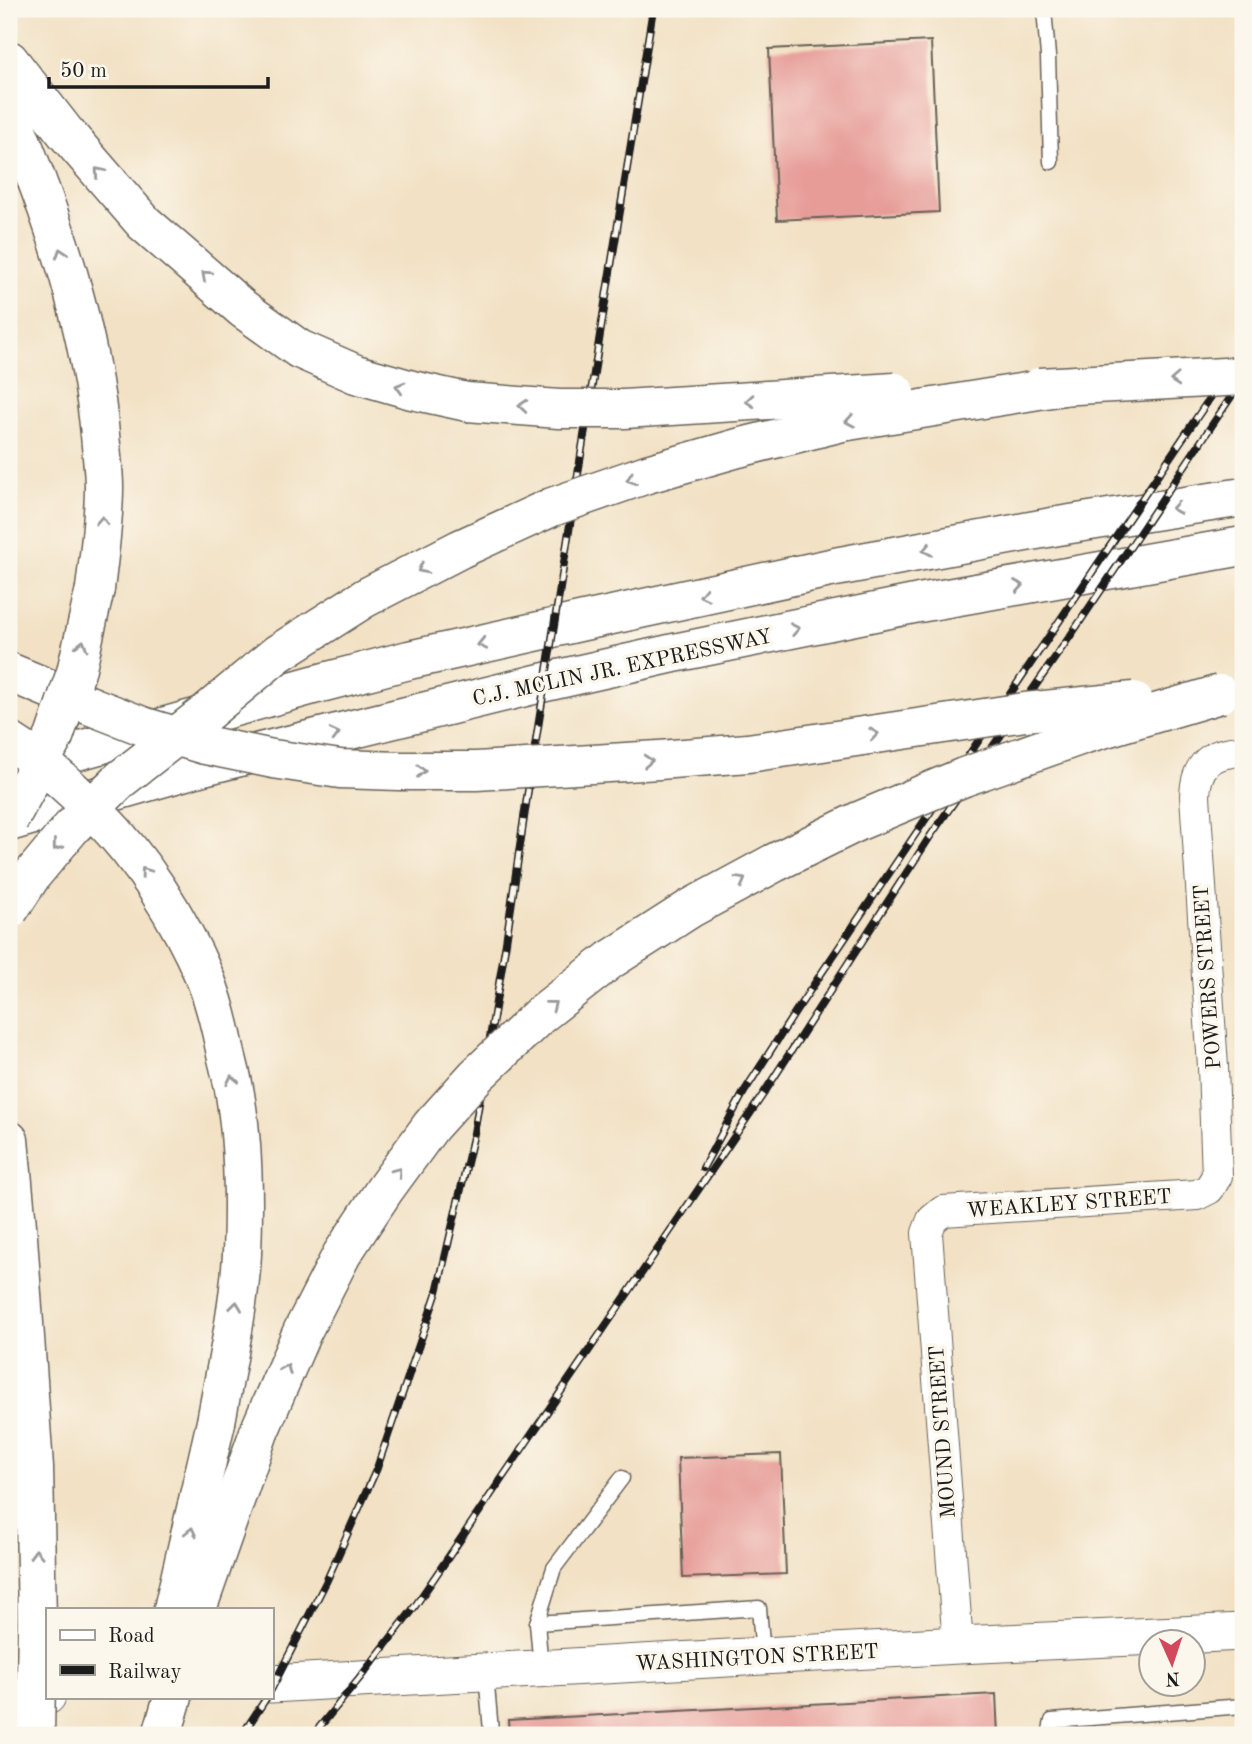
<svg xmlns="http://www.w3.org/2000/svg" width="1252" height="1744" font-family="'Old Standard TT',serif">
<style>
.building{fill:#e79c98}
.lines{fill:none;stroke-linecap:round;stroke-linejoin:round}
.service-casing{stroke:#676157;stroke-width:17}
.minor-casing{stroke:#676157;stroke-width:32}
.tertiary-casing{stroke:#676157;stroke-width:39}
.motorway-casing{stroke:#676157;stroke-width:41}
.service{stroke:#fff;stroke-width:14}
.minor{stroke:#fff;stroke-width:30}
.tertiary{stroke:#fff;stroke-width:37}
.motorway{stroke:#fff;stroke-width:38}
.rail-casing{stroke:#1c1c1c;stroke-width:8}
.rail{stroke:#fbf7ec;stroke-width:5;stroke-dasharray:16;stroke-linecap:butt}
.motorway-bridge-casing{stroke:#676157;stroke-width:41;stroke-linecap:butt}
.motorway-bridge{stroke:#fff;stroke-width:38}
.oneway{stroke:#999}
.labels{text-anchor:middle;stroke-width:7;stroke-linejoin:round;paint-order:stroke}
.street-label{font-size:21px;fill:#1c1c1c;stroke:#fbf7ec}
</style>
<rect width="100%" height="100%" fill="#fbf7ec"/>
<filter id="ink" filterUnits="userSpaceOnUse"><feTurbulence type="fractalNoise" baseFrequency=".0143" numOctaves="2"/><feDisplacementMap in="SourceGraphic" scale="14" xChannelSelector="R" yChannelSelector="G"/><feConvolveMatrix kernelMatrix="1 2 1 2 8 2 1 2 1" color-interpolation-filters="sRGB"/></filter>
<filter id="wash" filterUnits="userSpaceOnUse"><feTurbulence type="fractalNoise" baseFrequency=".00686" numOctaves="4" result="noise"/><feDisplacementMap in="SourceGraphic" scale="28" xChannelSelector="R" yChannelSelector="G"/><feGaussianBlur stdDeviation="1.57" result="paint"/><feColorMatrix in="noise" values="0 0 0 0 0 0 0 0 0 0 0 0 0 0 0 0 0 1.4 0 .05"/><feComposite in="paint" operator="in"/></filter>
<g filter="url(#wash)">
<rect width="100%" height="100%" fill="#f2e1c4"/>
<g id="blocks">
<g class="building">
<polygon points="931,41 939,212 777,220 769,49"/>
<polygon points="781,1454 786,1574 683,1578 678,1458"/>
<polygon points="996,1694 998,1735 509,1735 508,1720"/>
</g>
</g>
</g>
<g filter="url(#ink)">
<use href="#blocks" fill-opacity="0" stroke="#676157" stroke-width="2"/>
<g class="lines">
<defs>
<g id="service">
<polyline points="1044,9 1048,56 1051,162"/>
<polyline points="537,1623 759,1608 763,1655"/>
<polyline points="541,1668 537,1623 554,1568 622,1478"/>
<polyline points="486,1674 491,1731 489,1735"/>
<polyline points="1049,1735 1052,1721 1243,1706"/>
</g>
<path id="minor" d="M958,1645L927,1233L932,1220L943,1211L1197,1195L1209,1189L1217,1176L1213,1067L1195,796C1196,763 1212,752 1243,751"/>
<g id="tertiary">
<polyline points="271,1684 958,1645 1243,1632"/>
<polyline points="9,1698 47,1696"/>
</g>
<g id="motorway">
<polyline points="9,60 65,132 144,223 243,309 299,349 356,374 412,390 467,402"/>
<path d="M9,110C54,219 91,326 101,445C102,459 104,473 104,487C104,521 99,555 95,589"/>
<polyline points="9,672 91,706"/>
<polyline points="9,770 313,685 409,660 584,621 835,567 1058,526 1243,497"/>
<polyline points="9,822 199,767 541,683 674,653 919,603 1243,546"/>
<polyline points="9,1140 18,1237 34,1467 37,1622"/>
<polyline points="173,1609 216,1422"/>
<polyline points="197,1609 259,1432"/>
<polyline points="162,1735 173,1697"/>
</g>
</defs>
<use href="#service" class="service-casing"/>
<use href="#minor" class="minor-casing"/>
<use href="#tertiary" class="tertiary-casing"/>
<use href="#motorway" class="motorway-casing"/>
<use href="#service" class="service"/>
<use href="#minor" class="minor"/>
<use href="#tertiary" class="tertiary"/>
<use href="#motorway" class="motorway"/>
<defs>
<g id="rail">
<polyline points="703,1168 744,1092 796,1011 1243,349"/>
<polyline points="271,1690 326,1582 377,1468 437,1292 474,1133 506,942 527,797 605,303 653,9"/>
<polyline points="242,1735 267,1697"/>
<polyline points="313,1735 359,1679 411,1612 764,1093 931,835 1073,632 1243,379"/>
</g>
</defs>
<use href="#rail" class="rail-casing"/>
<use href="#rail" class="rail"/>
<defs>
<g id="motorway-bridge">
<polyline points="1039,387 1243,376"/>
<polyline points="467,402 559,409 624,409 895,392"/>
<polyline points="91,706 145,727 205,745 273,759 340,769 399,771 476,771 659,760 748,753 1025,712 1134,701"/>
<path d="M9,741C43,762 70,786 98,815C144,862 179,918 205,978C215,1002 221,1029 226,1054C230,1070 234,1085 236,1101C244,1151 244,1203 242,1254C239,1310 226,1366 216,1422"/>
<polyline points="9,820 54,737 76,672 95,589"/>
<polyline points="9,910 32,875 72,827 121,779 206,713 277,654 365,598 460,549 552,507 647,474 738,448 842,422 1063,386"/>
<polyline points="259,1432 302,1332 342,1254 385,1189 431,1126 476,1076 540,1015 610,960 691,908 774,863 859,821 964,777 1085,734 1220,694"/>
<polyline points="35,1735 37,1622"/>
</g>
</defs>
<use href="#motorway-bridge" class="motorway-bridge-casing"/>
<use href="#motorway-bridge" class="motorway-bridge"/>
</g>
<defs><path id="oneway-chevron" d="M-2-3.5L2.5 0L-2 3.5" fill="none" stroke-width="1.6" stroke-linecap="round" stroke-linejoin="round" transform="scale(1.75)"/></defs>
<g class="oneway">
<use href="#oneway-chevron" transform="translate(99 172) rotate(-131)"/>
<use href="#oneway-chevron" transform="translate(61 253) rotate(-108)"/>
<use href="#oneway-chevron" transform="translate(206 275) rotate(-138)"/>
<use href="#oneway-chevron" transform="translate(1175 380) rotate(177)"/>
<use href="#oneway-chevron" transform="translate(400 387) rotate(-164)"/>
<use href="#oneway-chevron" transform="translate(750 401) rotate(176)"/>
<use href="#oneway-chevron" transform="translate(523 406) rotate(-175)"/>
<use href="#oneway-chevron" transform="translate(850 421) rotate(170)"/>
<use href="#oneway-chevron" transform="translate(631 479) rotate(160)"/>
<use href="#oneway-chevron" transform="translate(1176 508) rotate(171)"/>
<use href="#oneway-chevron" transform="translate(102 521) rotate(-87)"/>
<use href="#oneway-chevron" transform="translate(927 550) rotate(169)"/>
<use href="#oneway-chevron" transform="translate(422 569) rotate(153)"/>
<use href="#oneway-chevron" transform="translate(1019 586) rotate(-10)"/>
<use href="#oneway-chevron" transform="translate(704 595) rotate(168)"/>
<use href="#oneway-chevron" transform="translate(795 629) rotate(-11)"/>
<use href="#oneway-chevron" transform="translate(482 644) rotate(167)"/>
<use href="#oneway-chevron" transform="translate(82 645) rotate(-75)"/>
<use href="#oneway-chevron" transform="translate(335 734) rotate(-14)"/>
<use href="#oneway-chevron" transform="translate(874 734) rotate(-8)"/>
<use href="#oneway-chevron" transform="translate(648 761) rotate(-3)"/>
<use href="#oneway-chevron" transform="translate(421 771)"/>
<use href="#oneway-chevron" transform="translate(57 846) rotate(129)"/>
<use href="#oneway-chevron" transform="translate(145 872) rotate(-126)"/>
<use href="#oneway-chevron" transform="translate(741 881) rotate(-29)"/>
<use href="#oneway-chevron" transform="translate(552 1005) rotate(-38)"/>
<use href="#oneway-chevron" transform="translate(232 1080) rotate(-102)"/>
<use href="#oneway-chevron" transform="translate(397 1172) rotate(-53)"/>
<use href="#oneway-chevron" transform="translate(236 1306) rotate(-83)"/>
<use href="#oneway-chevron" transform="translate(286 1369) rotate(-67)"/>
<use href="#oneway-chevron" transform="translate(191 1532) rotate(-77)"/>
<use href="#oneway-chevron" transform="translate(36 1554) rotate(-91)"/>
</g>
</g>
<g class="labels">
<g class="street-label">
<text transform="translate(622 667) rotate(-12)" y="7">C.J. MCLIN JR. EXPRESSWAY</text>
<text transform="translate(1207 977) rotate(-94)" y="7">POWERS STREET</text>
<text transform="translate(1069 1203) rotate(-4)" y="7">WEAKLEY STREET</text>
<text transform="translate(942 1432) rotate(-94)" y="7">MOUND STREET</text>
<text transform="translate(757 1657) rotate(-3)" y="7">WASHINGTON STREET</text>
</g>
</g>
<rect width="1252" height="1744" fill="none" stroke="#fbf7ec" stroke-width="35"/>
<rect x="46" y="1608" width="228" height="91" fill="#fbf7ec" stroke="#a29f99" stroke-width="2"/>
<rect x="60" y="1630" width="35" height="10" fill="#ffffff" stroke="#a29f99" stroke-width="2"/>
<text x="108" y="1642" font-size="21" fill="#1c1c1c">Road</text>
<rect x="60" y="1665" width="35" height="10" fill="#1c1c1c" stroke="#a29f99" stroke-width="2"/>
<text x="108" y="1678" font-size="21" fill="#1c1c1c">Railway</text>
<g transform="translate(1172 1663) rotate(177)"><circle r="33" fill="#fbf7ec" stroke="#a29f99" stroke-width="2"/>
<path d="M0-5L12 26L0 18L-12 26Z" fill="#d1495b"/>
<text y="-10" font-size="19" font-weight="bold" text-anchor="middle" fill="#1c1c1c">N</text>
</g>
<path d="M49 77v10h219v-10" fill="none" stroke="#1c1c1c" stroke-width="3.5"/>
<text x="60" y="77" font-size="21" fill="#1c1c1c" stroke="#fbf7ec" stroke-width="5" paint-order="stroke">50 m</text>
</svg>
